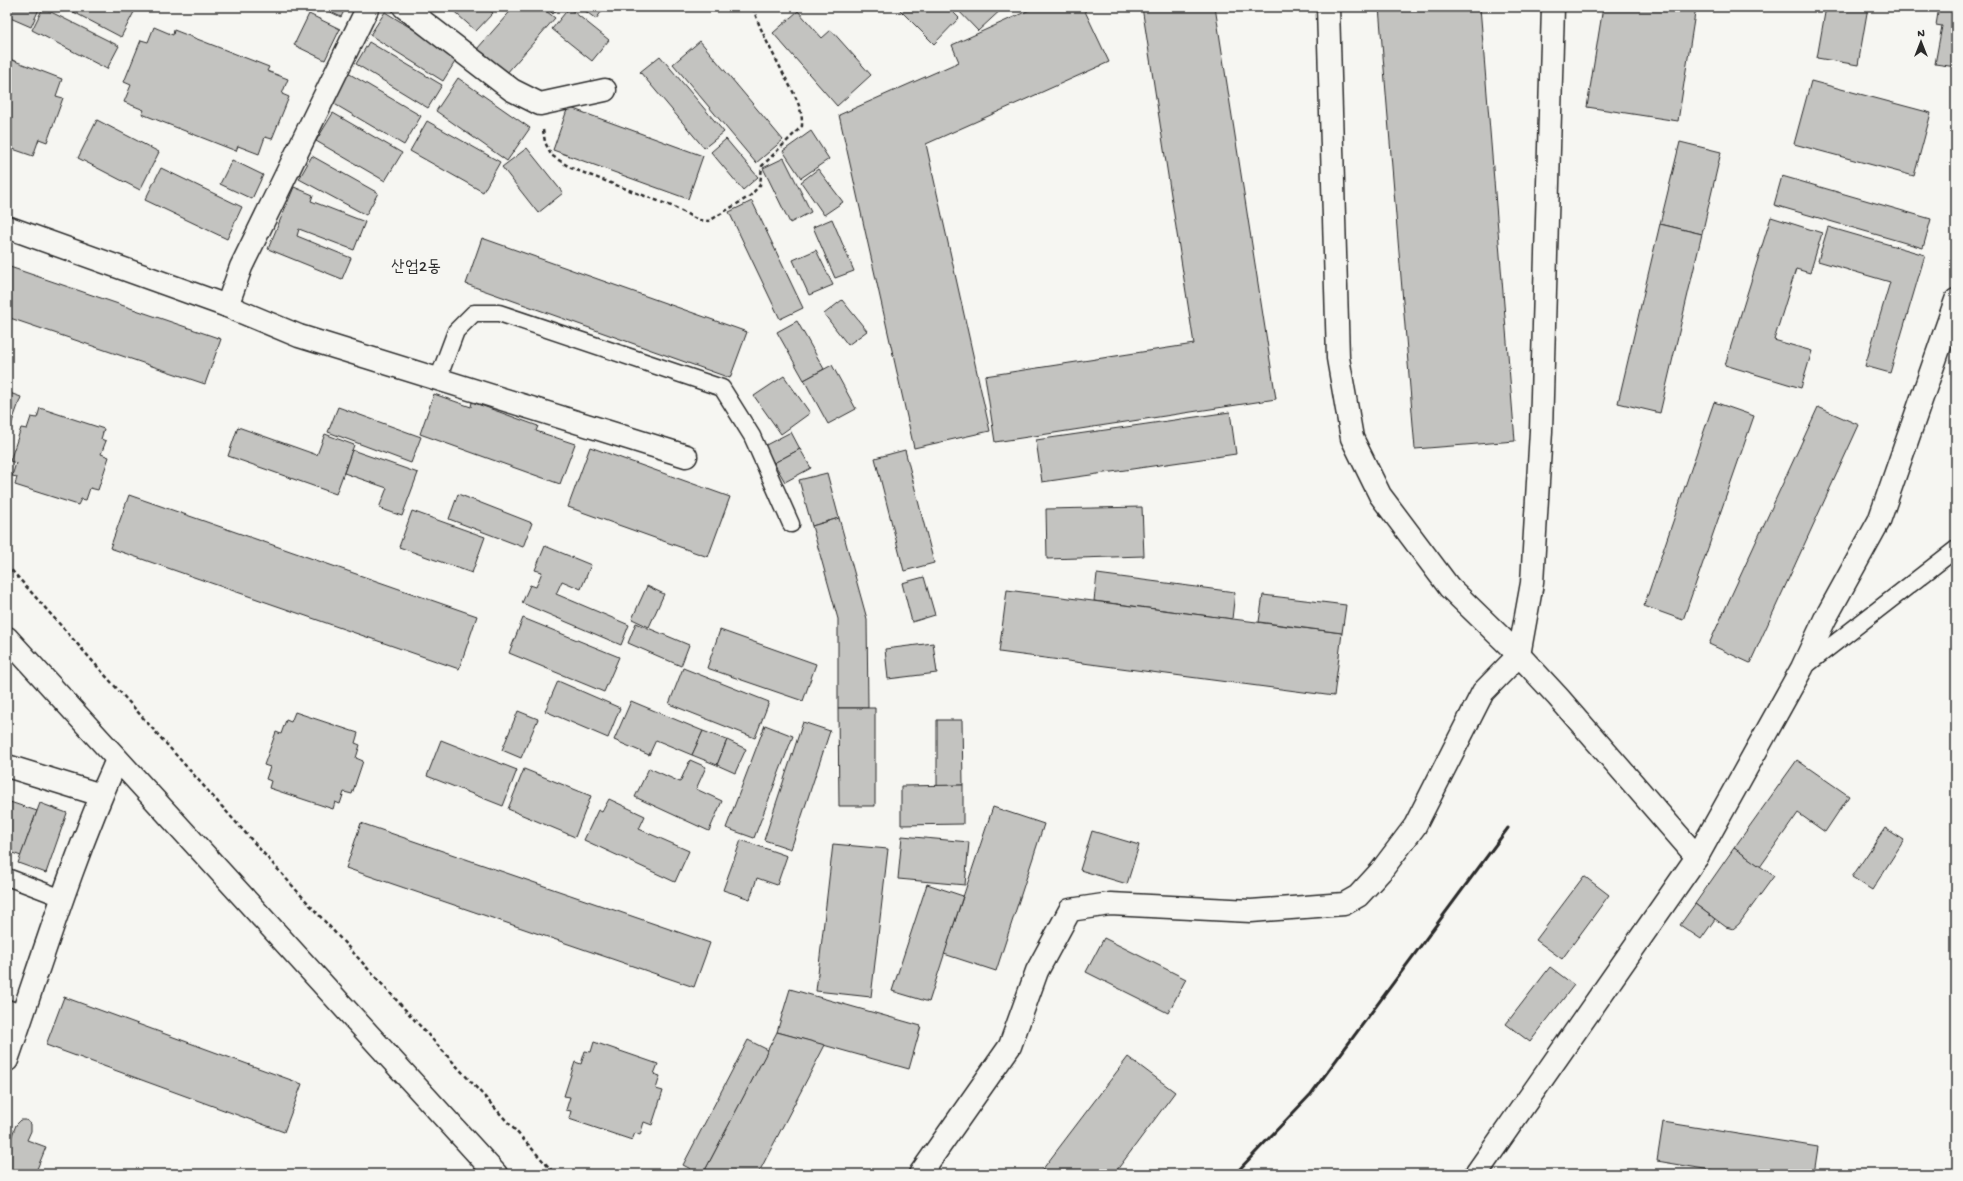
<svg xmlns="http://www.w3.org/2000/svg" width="1963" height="1181" font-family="'Gochi Hand','Poor Story',sans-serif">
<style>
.building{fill:#c3c3c0;stroke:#2b2b2b}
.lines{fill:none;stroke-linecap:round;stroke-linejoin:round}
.lane-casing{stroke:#2b2b2b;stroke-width:19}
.street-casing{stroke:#2b2b2b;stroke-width:25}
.secondary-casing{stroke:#2b2b2b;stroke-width:25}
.path{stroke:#2b2b2b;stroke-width:2.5;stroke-dasharray:4 3;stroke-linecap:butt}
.lane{stroke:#f6f6f2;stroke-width:16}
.street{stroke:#f6f6f2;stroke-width:22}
.secondary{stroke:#f6f6f2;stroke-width:22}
.rail{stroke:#2b2b2b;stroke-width:3}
.labels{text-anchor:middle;stroke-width:4;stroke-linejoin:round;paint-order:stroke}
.quarter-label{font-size:17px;fill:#2b2b2b;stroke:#f6f6f2}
</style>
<rect width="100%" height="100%" fill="#f6f6f2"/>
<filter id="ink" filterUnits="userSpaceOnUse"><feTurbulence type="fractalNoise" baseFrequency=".025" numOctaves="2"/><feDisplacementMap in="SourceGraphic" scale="8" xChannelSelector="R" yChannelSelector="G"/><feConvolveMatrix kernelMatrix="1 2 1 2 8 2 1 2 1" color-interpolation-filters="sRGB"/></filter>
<g filter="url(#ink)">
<g class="building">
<polygon points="12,7 40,7 31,27 8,17"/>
<polygon points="64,7 125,7 134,12 121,37"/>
<polygon points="320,7 346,7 341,17"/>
<polygon points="449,7 486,7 493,13 476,31"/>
<polygon points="514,7 541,7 555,18 506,74 477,49"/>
<polygon points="546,7 559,7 553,14"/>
<polygon points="580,7 605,7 596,19"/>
<polygon points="897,7 948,7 959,18 934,44"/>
<polygon points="955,7 1004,7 978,31"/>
<polygon points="1036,7 1083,7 1109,62 926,144 990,431 914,448 839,115 959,62 952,45"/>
<polygon points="1142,7 1215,7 1276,399 995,442 985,376 1194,344"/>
<polygon points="1379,7 1480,7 1515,441 1415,449"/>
<polygon points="1603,7 1696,7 1678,121 1587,107"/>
<polygon points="1826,7 1868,7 1858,65 1817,58"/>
<polygon points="1939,7 1956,7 1956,67 1935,64 1942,26 1936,25"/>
<polygon points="43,8 119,46 107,69 32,30"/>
<polygon points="569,8 609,40 592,61 552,29"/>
<polygon points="798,11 822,38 831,30 871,75 837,106 773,33"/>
<polygon points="385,12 458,57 443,81 370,35"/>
<polygon points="309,14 340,29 325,60 294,45"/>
<polygon points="154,27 173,35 174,30 269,67 267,71 288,79 282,94 289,97 272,139 265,137 259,154 238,146 236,151 142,114 144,110 124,102 131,85 124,82 141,40 148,42"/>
<polygon points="700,41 783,140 756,163 673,64"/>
<polygon points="369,42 442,85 428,108 356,64"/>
<polygon points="660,56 724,132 704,148 640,72"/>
<polygon points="7,58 62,79 56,96 63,98 47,142 39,139 33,156 7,147"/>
<polygon points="348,73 421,116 404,145 331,102"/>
<polygon points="458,78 530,128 507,161 436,111"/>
<polygon points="1811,81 1931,113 1914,176 1794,144"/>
<polygon points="568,107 703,156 688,199 553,150"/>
<polygon points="333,113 402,153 385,181 316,141"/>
<polygon points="97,120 159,152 140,190 78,158"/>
<polygon points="427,121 500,162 483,192 410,151"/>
<polygon points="811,131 829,159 801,178 783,151"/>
<polygon points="726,139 758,177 743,190 711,152"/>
<polygon points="1680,142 1721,152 1702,234 1660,224"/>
<polygon points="527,148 563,193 538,213 502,167"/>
<polygon points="312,156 378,193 366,215 299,179"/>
<polygon points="784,158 811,212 790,223 763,168"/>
<polygon points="232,160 263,175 252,199 220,184"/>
<polygon points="161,168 242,207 227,239 145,200"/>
<polygon points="818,169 843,202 824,215 801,182"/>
<polygon points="1782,176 1931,219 1923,248 1774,205"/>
<polygon points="294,187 313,195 311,201 365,222 354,250 299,229 297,236 351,258 342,279 268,249"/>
<polygon points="752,201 803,308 780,319 729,212"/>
<polygon points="1771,217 1822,233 1810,273 1796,269 1774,340 1812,351 1801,388 1725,365"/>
<polygon points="832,219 854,271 835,278 813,227"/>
<polygon points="1660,224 1702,234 1660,413 1618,403"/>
<polygon points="1828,227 1925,255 1890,373 1865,366 1890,282 1818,261"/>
<polygon points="482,238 747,332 730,378 466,284"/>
<polygon points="816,250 833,285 809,295 793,260"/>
<polygon points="7,266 221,339 205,384 7,317"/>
<polygon points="842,300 867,331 848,345 824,314"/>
<polygon points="797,321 824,369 804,380 777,332"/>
<polygon points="832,365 856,409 828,424 804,380"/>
<polygon points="784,376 810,413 781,434 754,396"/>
<polygon points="7,392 21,397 7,436"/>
<polygon points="434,394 471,407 472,402 538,426 536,431 575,444 560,484 420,434"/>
<polygon points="1714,402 1754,416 1683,620 1644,606"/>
<polygon points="338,407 421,437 411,463 328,432"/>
<polygon points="1818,407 1859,425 1750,663 1709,644"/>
<polygon points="40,408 104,429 101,439 106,441 101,454 109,457 98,490 90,488 86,500 81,499 78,505 15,485 17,477 12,476 16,463 10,461 21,428 27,429 31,417 37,418"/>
<polygon points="1230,412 1236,454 1042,482 1036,440"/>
<polygon points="238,427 317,455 325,434 354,445 336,494 228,456"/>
<polygon points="791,432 800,449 774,463 764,446"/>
<polygon points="590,447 730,497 708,557 568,507"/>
<polygon points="800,449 811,468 785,482 774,463"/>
<polygon points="352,450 418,473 402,516 379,508 387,488 344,473"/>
<polygon points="905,450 934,563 904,571 875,458"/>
<polygon points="1956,468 1956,482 1952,480"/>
<polygon points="827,473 839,518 812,526 799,480"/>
<polygon points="458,494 532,523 523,547 449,519"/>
<polygon points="129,495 477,616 459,669 110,548"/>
<polygon points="1142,507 1144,556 1047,559 1046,509"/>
<polygon points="412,511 485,537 472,573 399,547"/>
<polygon points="839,518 867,619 868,708 838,708 838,619 812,526"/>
<polygon points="545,546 591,565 581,589 562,581 556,594 629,625 621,645 522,603 530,585 536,587 542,572 535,570"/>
<polygon points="1097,574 1235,592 1232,619 1094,601"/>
<polygon points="924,577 935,615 912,622 902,583"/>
<polygon points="647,586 664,594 649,627 632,619"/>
<polygon points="1007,590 1342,633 1334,696 999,652"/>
<polygon points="1263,595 1346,605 1342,633 1259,622"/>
<polygon points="523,618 619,657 604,692 509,653"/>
<polygon points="636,623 689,645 681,666 628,643"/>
<polygon points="720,630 816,664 803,701 707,668"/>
<polygon points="933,643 937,673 888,679 885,649"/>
<polygon points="683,668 769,702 755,738 669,704"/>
<polygon points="558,681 620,708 608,738 545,711"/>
<polygon points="631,701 703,731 692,755 656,740 649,755 614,740"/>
<polygon points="838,708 875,708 875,806 839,806"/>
<polygon points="518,711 538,719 521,758 502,750"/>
<polygon points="295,712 358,733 355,743 360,745 356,758 363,761 352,794 344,792 340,804 335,802 333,809 269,788 271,781 266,779 270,767 264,765 276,732 281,734 286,720 291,722"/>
<polygon points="937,720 962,720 963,785 937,786"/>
<polygon points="803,722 830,731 791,849 764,840"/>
<polygon points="765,725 793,736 754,838 726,828"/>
<polygon points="703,731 727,740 717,765 692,755"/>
<polygon points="441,740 517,770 503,806 427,776"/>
<polygon points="727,740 746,749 735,773 717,765"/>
<polygon points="690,760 706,767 696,789 722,801 709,831 635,797 649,768 680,782"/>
<polygon points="1797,760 1849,796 1825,832 1798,813 1760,867 1734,848"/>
<polygon points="524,769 591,796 575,837 508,809"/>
<polygon points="963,785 963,824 901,825 901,786"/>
<polygon points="609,799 645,816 639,829 689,851 675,882 584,840 598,810 602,812"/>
<polygon points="7,801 37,811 21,856 7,851"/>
<polygon points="40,803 67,813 46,873 18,863"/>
<polygon points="993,807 1044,824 996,971 944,954"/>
<polygon points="361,823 710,943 694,987 346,868"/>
<polygon points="1885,828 1904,840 1872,890 1852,877"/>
<polygon points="1092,831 1139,845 1127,884 1080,870"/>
<polygon points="902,836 969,842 965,885 898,879"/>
<polygon points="741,840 787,856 777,885 757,878 750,899 723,890"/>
<polygon points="833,844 888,849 871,997 816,991"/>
<polygon points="1734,848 1774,876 1739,924 1733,929 1726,927 1695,904"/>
<polygon points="1584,876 1609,895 1562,959 1536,940"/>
<polygon points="927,884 963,896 929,1002 892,991"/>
<polygon points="1695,904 1715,919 1701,939 1680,925"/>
<polygon points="1104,938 1186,979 1168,1013 1086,972"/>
<polygon points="1550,967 1574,985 1530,1042 1506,1024"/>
<polygon points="790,989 921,1026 909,1069 777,1032"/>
<polygon points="64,997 302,1084 284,1132 46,1045"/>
<polygon points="777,1032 825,1045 758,1174 703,1174"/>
<polygon points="748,1040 768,1050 703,1174 700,1174 683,1165"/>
<polygon points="594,1042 658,1064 654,1074 660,1076 656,1089 663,1091 652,1125 644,1122 640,1135 635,1133 632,1140 569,1119 571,1111 566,1110 570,1097 564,1096 575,1062 581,1064 585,1051 591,1052"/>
<polygon points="1128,1057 1175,1092 1114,1174 1039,1174"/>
<polygon points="21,1120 26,1120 31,1124 31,1131 27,1140 46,1147 35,1174 7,1174 7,1148 16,1125"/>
<polygon points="1663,1122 1818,1147 1814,1174 1734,1174 1657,1161"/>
</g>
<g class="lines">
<defs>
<g id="lane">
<polyline points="438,379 456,331 474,313 499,313 722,388 752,436 791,524"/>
<polyline points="1804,667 1956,549"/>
<polyline points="7,877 62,898"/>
<polyline points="7,1008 23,1014"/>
</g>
<g id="street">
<polyline points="404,7 512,90 540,104 605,90"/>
<polyline points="1328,7 1338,358 1352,438 1380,495 1449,587 1519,655 1558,697 1697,857"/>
<polyline points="7,227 227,306 299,336 686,456"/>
<polyline points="227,306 241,267 368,7"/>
<polyline points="7,766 101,795"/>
<path d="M7,1060C42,960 73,857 117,760"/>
<polyline points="920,1174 1010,1046 1037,971 1070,910 1110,904 1251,911 1344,904 1358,896 1381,871 1415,826 1483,692 1519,655 1532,583 1541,431 1553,7"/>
</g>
<g id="secondary">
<polyline points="7,638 496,1174"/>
<polyline points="1476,1174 1697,857 1802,668 1825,619 1879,521 1956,300"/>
</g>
</defs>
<use href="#lane" class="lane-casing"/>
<use href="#street" class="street-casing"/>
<use href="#secondary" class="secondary-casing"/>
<g class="path">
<path d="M543,130L545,142L551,155L571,168L674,207L698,220L709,221L750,196L760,185L762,166L802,126C803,104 790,88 781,69C771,50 759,28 753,7"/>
<polyline points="7,565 298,892 555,1174"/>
</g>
<use href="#lane" class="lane"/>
<use href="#street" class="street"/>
<use href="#secondary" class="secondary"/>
<polyline class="rail" points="1235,1174 1311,1094 1508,828"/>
</g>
</g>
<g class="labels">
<g class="quarter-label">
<text x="416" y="271">산업2동</text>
</g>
</g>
<rect width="1963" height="1181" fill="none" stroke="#f6f6f2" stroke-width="24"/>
<rect x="12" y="12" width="1939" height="1157" fill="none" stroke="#2b2b2b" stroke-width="1.5" filter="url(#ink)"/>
<g transform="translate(1921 42)" stroke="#f6f6f2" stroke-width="3" paint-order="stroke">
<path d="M0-3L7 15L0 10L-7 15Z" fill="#2b2b2b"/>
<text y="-6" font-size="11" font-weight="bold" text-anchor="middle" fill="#2b2b2b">N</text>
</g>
</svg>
